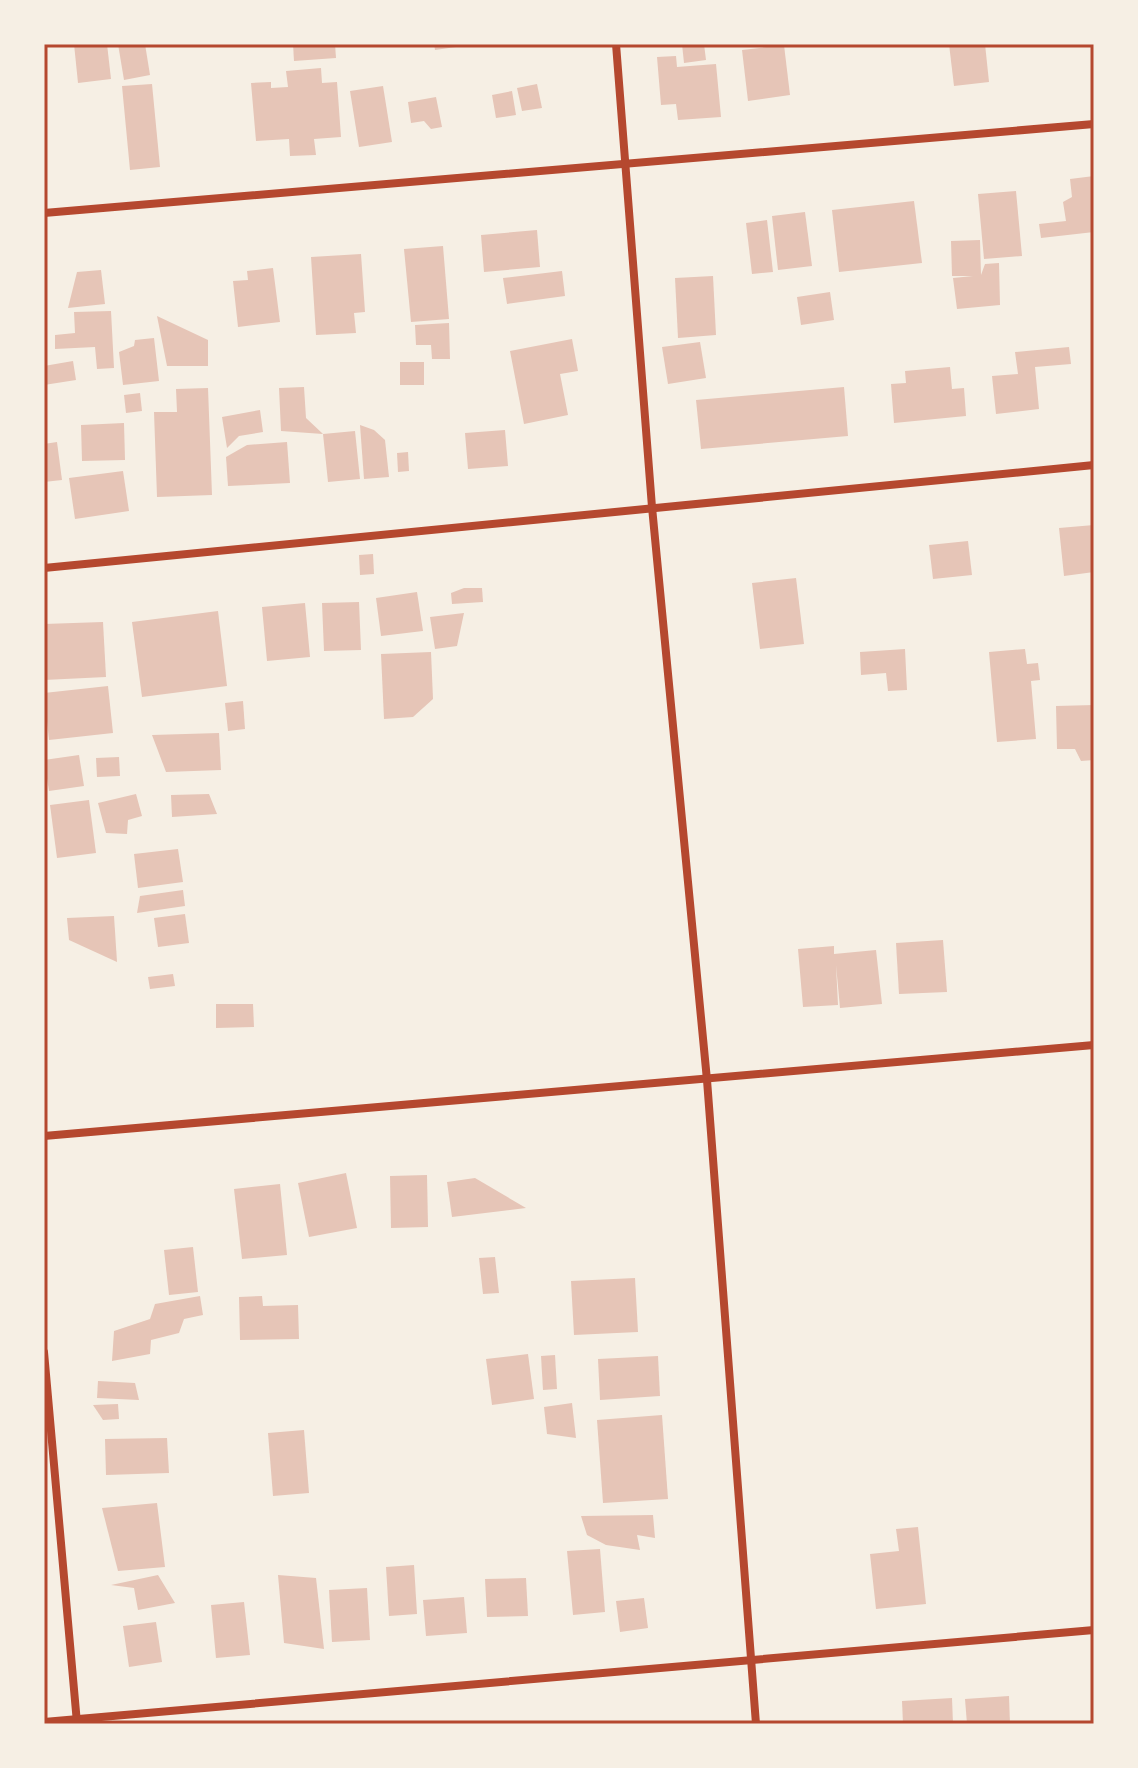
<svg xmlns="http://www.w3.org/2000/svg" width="1138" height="1768" font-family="Jost,sans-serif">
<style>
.building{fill:#e6c5b7}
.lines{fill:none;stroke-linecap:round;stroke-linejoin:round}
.minor{stroke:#b5482f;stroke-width:8}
.neatline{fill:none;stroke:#b5482f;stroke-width:3}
</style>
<rect width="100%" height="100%" fill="#f6efe4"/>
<g class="building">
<polygon points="74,44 107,44 111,79 78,83"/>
<polygon points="118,44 145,44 150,75 124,80"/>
<polygon points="293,44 335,44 336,58 294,61"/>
<polygon points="434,44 462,44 463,46 435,50"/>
<polygon points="682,44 704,44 706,60 684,63"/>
<polygon points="949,44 985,44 989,82 954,86"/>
<polygon points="784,45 790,95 748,101 742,50"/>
<polygon points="676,56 677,67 716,64 721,117 678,120 676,104 661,105 657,57"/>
<polygon points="321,68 322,83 337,82 341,137 314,139 316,155 290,156 289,139 256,141 251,83 271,82 271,88 288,87 286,71"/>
<polygon points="152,84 160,167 130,170 122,86"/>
<polygon points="537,84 542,108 522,111 517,88"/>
<polygon points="383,86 392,142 359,147 350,91"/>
<polygon points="512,91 516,115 496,118 492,95"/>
<polygon points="436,97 442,127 431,129 424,121 411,123 408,102"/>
<polygon points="1094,176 1094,232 1041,238 1039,224 1066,221 1063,202 1072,197 1070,179"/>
<polygon points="1016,191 1022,256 984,259 978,194"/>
<polygon points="914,201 922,263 839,272 832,210"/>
<polygon points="805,212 812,266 778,270 772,216"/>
<polygon points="767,220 773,272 752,274 746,223"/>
<polygon points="537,230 540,267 484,272 481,235"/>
<polygon points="980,240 981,275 985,264 999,263 1000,305 957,309 953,278 973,276 952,276 951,241"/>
<polygon points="443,246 449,319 411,322 404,249"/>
<polygon points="361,254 365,312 354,313 356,333 316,335 311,257"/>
<polygon points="273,268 280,322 238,327 233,281 248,280 247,271"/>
<polygon points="101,270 105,304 68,308 77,272"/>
<polygon points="562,271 565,296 507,304 503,278"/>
<polygon points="713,276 716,335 678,338 675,278"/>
<polygon points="830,292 834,320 801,325 797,297"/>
<polygon points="111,311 114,368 97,369 95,347 55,349 55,335 75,333 74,312"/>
<polygon points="157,316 208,340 208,366 167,366"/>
<polygon points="449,323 450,359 432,359 431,345 416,345 415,325"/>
<polygon points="154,338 159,381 123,385 119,352 134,346 135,340"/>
<polygon points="572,339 578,371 560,374 568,415 524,424 510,351"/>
<polygon points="700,342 706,378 668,384 662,347"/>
<polygon points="1069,347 1071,364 1035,367 1039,409 996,414 992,376 1018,374 1015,352"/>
<polygon points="73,361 76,380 44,385 44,366"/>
<rect x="400" y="362" width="24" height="23"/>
<polygon points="950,367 952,389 964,388 966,416 894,423 891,384 906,383 905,371"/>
<polygon points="304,387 306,418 323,434 281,431 279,388"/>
<polygon points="844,387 848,436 701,449 696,400"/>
<polygon points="208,388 212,495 157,497 154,412 177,412 176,389"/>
<polygon points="140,393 142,411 126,413 124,395"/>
<polygon points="260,410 263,432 239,436 227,448 222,417"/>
<polygon points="124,423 125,460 82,461 81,425"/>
<polygon points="360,425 374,430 385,440 389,477 364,479"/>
<polygon points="505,430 508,466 468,469 465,433"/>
<polygon points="355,431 360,479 328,482 323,434"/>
<polygon points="57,442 62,480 44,482 44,444"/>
<polygon points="287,442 290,483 228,486 226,457 247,445"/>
<polygon points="408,452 409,471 398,472 397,453"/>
<polygon points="123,471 129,511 75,519 69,478"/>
<polygon points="1094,525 1094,572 1064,576 1059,528"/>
<polygon points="968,541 972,575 933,579 929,545"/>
<polygon points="373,554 374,574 360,575 359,555"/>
<polygon points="796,578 804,644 760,649 752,583"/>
<polygon points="464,588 482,588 483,602 452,604 451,593"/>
<polygon points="417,592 423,631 381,636 376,598"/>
<polygon points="359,602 361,650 324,651 322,603"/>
<polygon points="305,603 310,657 267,661 262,607"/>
<polygon points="218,611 227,686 142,697 132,622"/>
<polygon points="464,613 457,646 435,649 430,617"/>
<polygon points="103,622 106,677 44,680 44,624"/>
<polygon points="905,649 907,690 888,691 886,673 861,675 860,652"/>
<polygon points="1025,649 1027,664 1038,663 1040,680 1031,681 1036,739 997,742 989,652"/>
<polygon points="431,652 433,699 413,717 384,719 381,654"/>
<polygon points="108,686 113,733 49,740 44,693"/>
<polygon points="243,701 245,729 228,731 225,703"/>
<polygon points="1094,705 1094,760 1081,761 1075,749 1057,749 1056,706"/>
<polygon points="219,733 221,770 166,772 152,735"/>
<polygon points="79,755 84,786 49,791 44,760"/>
<polygon points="119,757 120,776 97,777 96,758"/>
<polygon points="136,794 142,816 128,820 127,834 106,833 98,803"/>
<polygon points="209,794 217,814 172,817 171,795"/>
<polygon points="89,800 96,853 57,858 50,805"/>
<polygon points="178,849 183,882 138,888 134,854"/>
<polygon points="183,890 185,906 137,913 140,896"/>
<polygon points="185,914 189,943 158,947 154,918"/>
<polygon points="114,916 117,962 69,940 67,918"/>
<polygon points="943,940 947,992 899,994 896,943"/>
<polygon points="834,946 834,954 876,950 882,1004 840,1008 836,965 838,1005 803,1007 798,949"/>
<polygon points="173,974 175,986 150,989 148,977"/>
<polygon points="216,1004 253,1004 254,1027 216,1028"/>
<polygon points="346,1173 357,1228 309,1237 298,1183"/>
<polygon points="427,1175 428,1227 391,1228 390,1176"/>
<polygon points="475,1178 526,1208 452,1217 447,1182"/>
<polygon points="280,1184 287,1255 242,1259 234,1189"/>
<polygon points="193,1247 198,1292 169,1295 164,1250"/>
<polygon points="495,1257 499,1293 483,1294 479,1258"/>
<polygon points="635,1278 638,1332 574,1335 571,1281"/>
<polygon points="200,1296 203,1315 184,1319 179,1333 151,1340 150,1354 112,1361 114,1331 150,1319 155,1304"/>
<polygon points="262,1296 263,1306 298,1305 299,1339 240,1340 239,1297"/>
<polygon points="528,1354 534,1399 492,1405 486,1359"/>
<polygon points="555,1355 557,1389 543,1390 541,1356"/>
<polygon points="658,1356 660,1396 600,1400 598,1359"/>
<polygon points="98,1381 135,1383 139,1400 97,1398"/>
<polygon points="572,1403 576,1438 547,1434 544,1407"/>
<polygon points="118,1404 119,1419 103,1420 93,1405"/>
<polygon points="662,1415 668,1499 603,1503 597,1420"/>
<polygon points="304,1430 309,1493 273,1496 268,1433"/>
<polygon points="167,1438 169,1473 106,1475 105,1439"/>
<polygon points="157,1503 165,1567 118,1571 102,1508"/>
<polygon points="653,1515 655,1538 637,1535 640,1550 606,1545 587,1535 581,1516"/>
<polygon points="918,1527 926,1604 876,1609 870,1554 899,1551 896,1529"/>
<polygon points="600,1549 605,1612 573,1615 567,1551"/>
<polygon points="414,1565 417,1614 389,1616 386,1567"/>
<polygon points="158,1575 175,1603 138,1610 134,1588 111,1585"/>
<polygon points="278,1575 316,1578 324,1649 284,1643"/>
<polygon points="526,1578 528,1616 487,1617 485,1579"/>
<polygon points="367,1588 370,1640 332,1642 329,1590"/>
<polygon points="464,1597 467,1633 426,1636 423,1600"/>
<polygon points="644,1598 648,1628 620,1632 616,1601"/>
<polygon points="244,1602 250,1655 216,1658 211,1605"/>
<polygon points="156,1622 162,1662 129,1667 123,1626"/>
<polygon points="1009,1696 1010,1724 967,1724 965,1699"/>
<polygon points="952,1698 953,1724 903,1724 902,1701"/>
</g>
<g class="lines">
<g class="minor">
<polyline points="616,44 652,507 707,1080 756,1724"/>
<polyline points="44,213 1094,124"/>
<polyline points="44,568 1094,465"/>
<polyline points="44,1136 1094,1045"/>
<polyline points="44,1352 77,1723"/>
<polyline points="44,1722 1094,1630"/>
</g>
</g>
<rect width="1138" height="1768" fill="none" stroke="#f6efe4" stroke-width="92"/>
<rect x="46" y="46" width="1046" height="1676" class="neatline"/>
</svg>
